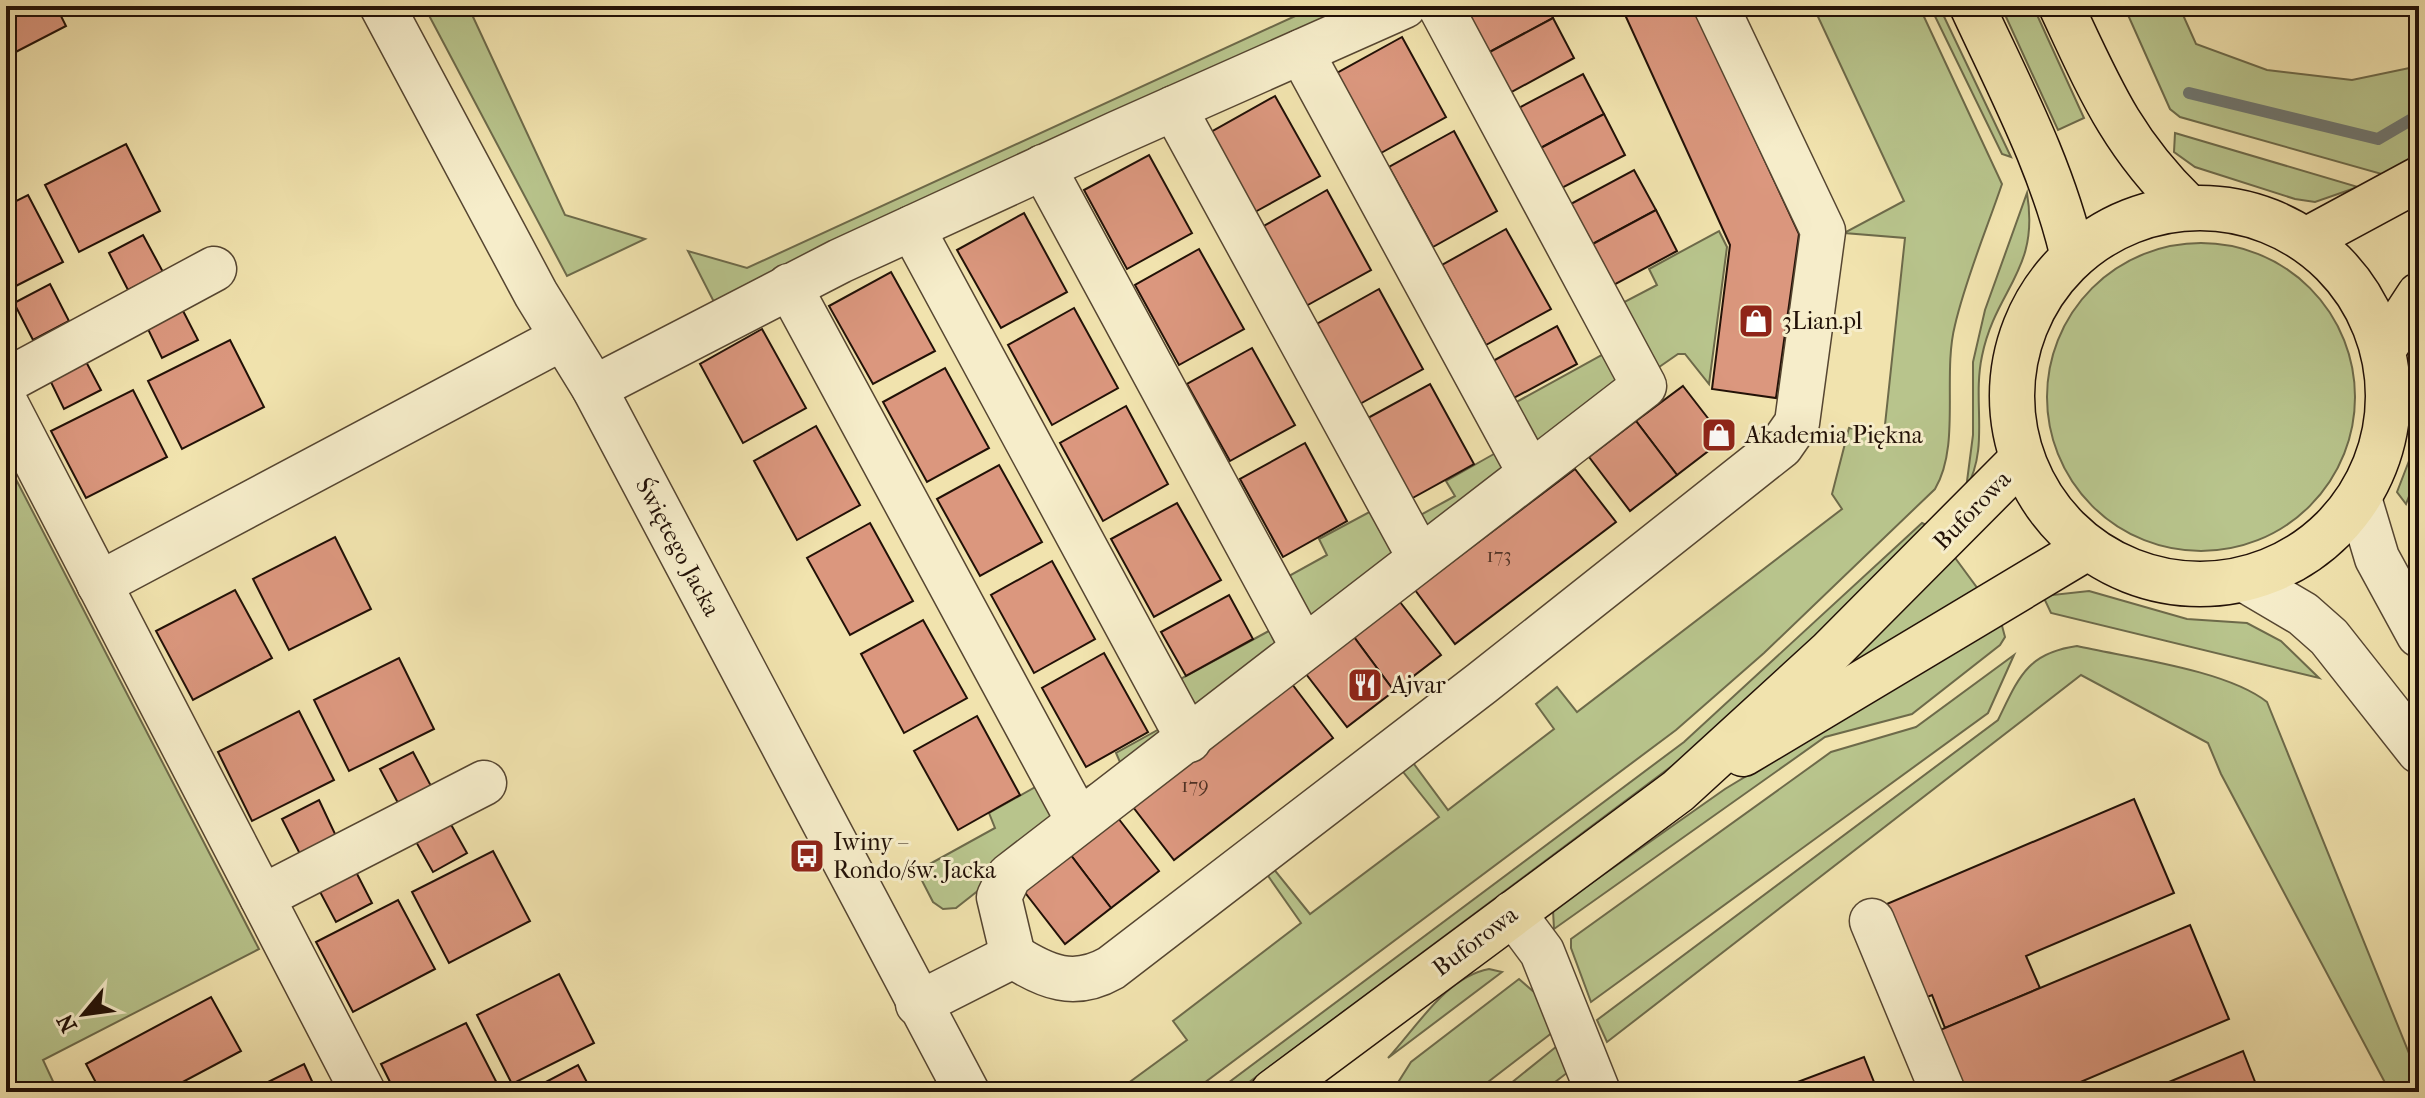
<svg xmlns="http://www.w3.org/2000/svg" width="2425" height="1098" font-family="'IM FELL French Canon',serif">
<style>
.green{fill:#b8c48c;stroke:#6d6a4a;stroke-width:2}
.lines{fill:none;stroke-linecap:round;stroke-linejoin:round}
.stream{stroke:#6f7771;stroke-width:12}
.building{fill:#db977e;stroke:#221107;stroke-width:2}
.minor-casing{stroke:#564631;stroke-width:47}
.major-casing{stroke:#221107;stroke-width:47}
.minor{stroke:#f6edca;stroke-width:44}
.major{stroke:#f1e3ae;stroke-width:44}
.labels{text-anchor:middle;stroke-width:6;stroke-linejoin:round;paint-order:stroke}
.number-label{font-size:20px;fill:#503225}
.poi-label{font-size:24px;fill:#221107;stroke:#f6edca;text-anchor:start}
.street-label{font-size:24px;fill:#221107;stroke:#f6edca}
</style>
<rect width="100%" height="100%" fill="#f1e3ae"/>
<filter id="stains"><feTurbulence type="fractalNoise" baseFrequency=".0025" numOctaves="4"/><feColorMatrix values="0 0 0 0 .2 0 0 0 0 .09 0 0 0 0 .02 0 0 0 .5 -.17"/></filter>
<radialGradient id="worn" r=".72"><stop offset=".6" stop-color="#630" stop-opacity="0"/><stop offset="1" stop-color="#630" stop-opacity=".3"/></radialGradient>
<g class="green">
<polygon points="424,6 468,6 565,215 645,239 567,276"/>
<polygon points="1317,6 1363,6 715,304 688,251 747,268"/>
<path d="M1813,6H1919L2002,184C1986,231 1966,278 1955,325C1942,376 1961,445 1935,489L1764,653L1676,730L1192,1092H1116L1187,1040L1173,1021L1301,923L1266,873L1273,868L1310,914L1439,817L1400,768L1411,760L1448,810L1554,729L1536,704L1557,687L1577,712L1842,509L1832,494L1849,428L1884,434L1905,238L1844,233L1904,201Z"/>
<polygon points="1930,6 1939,6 2011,157 2002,154"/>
<polygon points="2001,6 2033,6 2084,118 2058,130"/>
<polygon points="2124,6 2179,6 2196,44 2267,70 2352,80 2419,66 2419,154 2385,175 2180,117 2170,109"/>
<polygon points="2175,133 2358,187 2315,202 2295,199 2195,167 2174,152"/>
<path d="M2027,193C2040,271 1996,288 1982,356C1972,403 1990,446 1966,489L1973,435V362L1985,310Z"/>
<polygon points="1719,231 1727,247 1709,384 1685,354 1678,354 1652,372 1607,311 1657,285 1649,269"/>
<circle cx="2201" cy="397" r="154"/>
<polygon points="1607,352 1621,377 1549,454 1502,410"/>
<polygon points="2419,435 2419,470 2406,504 2397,492"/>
<polygon points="1501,450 1510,466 1434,541 1406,523 1455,496 1446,481"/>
<polygon points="6,460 259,949 43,1060 58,1092 6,1092"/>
<polygon points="1375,509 1397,551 1317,630 1278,582 1327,555 1319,539"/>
<polygon points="1922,523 1935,529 1696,748 1236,1092 1216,1092 1684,742"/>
<polygon points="1953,555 1978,589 1846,670 1837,662"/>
<polygon points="2089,591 2187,619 2247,623 2281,641 2319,678 2051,613 2043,596"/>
<polygon points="2001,622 2005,637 2000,645 1912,714 1825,737 1554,929 1553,910 1725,789"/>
<polygon points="1278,626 1285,636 1198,716 1173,683"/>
<path d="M2077,646C2130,658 2227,670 2267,702L2419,1078V1092H2390L2221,774L2208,743L2081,675L1607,1042L1597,1020L1998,720C2019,677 2027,653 2077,646Z"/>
<polygon points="2014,655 1988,713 1591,1002 1571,948 1571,939 1831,752 1916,727"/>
<polygon points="1172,722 1097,798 1072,794 1123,769 1116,753"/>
<polygon points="1046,781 1055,830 956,908 943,909 933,902 917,871 995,828 989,813"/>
<path d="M1489,969L1502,972L1388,1058C1417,1027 1446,977 1489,969Z"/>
<polygon points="1519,979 1542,999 1557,1029 1475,1092 1392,1092 1411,1062"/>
<polygon points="1557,1046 1576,1066 1542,1092 1500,1092"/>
</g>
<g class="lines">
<polyline class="stream" points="2189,93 2378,139 2419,115"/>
</g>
<g class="building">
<polygon points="6,6 56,6 66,26 6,57"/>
<polygon points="1479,6 1546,6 1553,18 1486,54 1465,14"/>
<polygon points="1621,6 1693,6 1799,234 1776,398 1712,389 1730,245"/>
<polygon points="1553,18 1574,58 1508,94 1486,54"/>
<polygon points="1402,37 1446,117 1381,153 1337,73"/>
<polygon points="1583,74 1604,114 1537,150 1515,110"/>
<polygon points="1275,96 1320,176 1255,212 1211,132"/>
<polygon points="1604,114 1625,155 1558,190 1537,150"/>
<polygon points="1454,131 1497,211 1433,247 1389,167"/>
<polygon points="126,144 160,211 79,252 45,185"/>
<polygon points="1149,155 1192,233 1127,269 1084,190"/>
<polygon points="1634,170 1656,210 1589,246 1567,206"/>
<polygon points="1327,190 1371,270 1306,306 1262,227"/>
<polygon points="28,195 63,262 6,291 6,206"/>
<polygon points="1656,210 1677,251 1610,287 1589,246"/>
<polygon points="1024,213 1067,292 1001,328 957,250"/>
<polygon points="1506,229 1551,309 1486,345 1442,265"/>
<polygon points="143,235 163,272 128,290 109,253"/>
<polygon points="1199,249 1244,329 1179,365 1135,285"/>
<polygon points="891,272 935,351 873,384 829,306"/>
<polygon points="50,284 69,321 33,340 14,303"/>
<polygon points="1379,289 1423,369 1358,405 1315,325"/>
<polygon points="180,305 198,340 162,358 145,323"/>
<polygon points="1074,308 1118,388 1052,425 1008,345"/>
<polygon points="1557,326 1577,364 1512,399 1493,361"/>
<polygon points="762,329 806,408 743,443 700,364"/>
<polygon points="230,340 264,407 182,449 148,381"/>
<polygon points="1252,348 1295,425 1230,461 1187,384"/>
<polygon points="83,356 101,390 64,409 47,374"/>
<polygon points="945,368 989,448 927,482 883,402"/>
<polygon points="1430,384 1474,464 1409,500 1366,419"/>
<polygon points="1683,386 1724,439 1677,475 1636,421"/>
<polygon points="133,390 167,457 86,498 51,431"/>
<polygon points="1126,406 1168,484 1103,521 1060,443"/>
<polygon points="1636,421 1677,475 1630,511 1589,457"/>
<polygon points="816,426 860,505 797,540 754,461"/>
<polygon points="1305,443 1347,521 1283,557 1240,479"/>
<polygon points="999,465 1042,542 980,576 937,499"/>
<polygon points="1575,469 1616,522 1455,644 1415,590"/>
<polygon points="1177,503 1221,580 1154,617 1111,539"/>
<polygon points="870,523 913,601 850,635 807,558"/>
<polygon points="335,537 371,609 289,650 253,579"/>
<polygon points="1052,561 1095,639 1034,673 991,595"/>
<polygon points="235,590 272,658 193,700 156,631"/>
<polygon points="1229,595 1253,639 1186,676 1161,632"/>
<polygon points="1400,602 1441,655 1394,691 1354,637"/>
<polygon points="923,620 967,698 904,733 861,654"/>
<polygon points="1354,637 1394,691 1347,727 1306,674"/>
<polygon points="1104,653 1148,732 1086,767 1042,688"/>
<polygon points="399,658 434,729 349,771 314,700"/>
<polygon points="1292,684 1333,738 1174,860 1133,807"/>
<polygon points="299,711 334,780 252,821 218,752"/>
<polygon points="977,716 1020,795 958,830 914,751"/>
<polygon points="413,752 431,786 398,803 380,769"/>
<polygon points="2134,799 2174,893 2026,956 2040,988 1945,1028 1932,995 1920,1000 1882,906"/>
<polygon points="319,800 336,836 300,854 282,819"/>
<polygon points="1118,818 1159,871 1111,908 1070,854"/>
<polygon points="449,821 467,853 433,872 415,840"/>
<polygon points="493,851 530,921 449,963 412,892"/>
<polygon points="1070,854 1111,908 1065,944 1023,890"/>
<polygon points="355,870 372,903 336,922 319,890"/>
<polygon points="398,900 435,969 353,1012 316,942"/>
<polygon points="2190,925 2229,1019 2078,1083 2082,1092 1958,1092 1933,1033"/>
<polygon points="559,974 594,1043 512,1084 477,1015"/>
<polygon points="211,997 241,1051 164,1092 101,1092 86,1064"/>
<polygon points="466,1023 501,1091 395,1092 381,1064"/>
<polygon points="2243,1051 2259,1092 2145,1092"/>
<polygon points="1864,1057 1878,1092 1771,1092"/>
<polygon points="304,1064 317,1092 263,1092 260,1086"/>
<polygon points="578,1065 592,1092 546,1092 542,1084"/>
</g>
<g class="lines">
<defs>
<g id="minor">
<polyline points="382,6 536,294 594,388 967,1092"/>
<polyline points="1301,52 1530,473"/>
<polyline points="1174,108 1420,558"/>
<polyline points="1043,167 1303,647"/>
<polyline points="912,228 1189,740"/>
<polyline points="789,286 1078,820"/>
<polyline points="6,381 214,269"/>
<polyline points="594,388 840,261 1118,133 1404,6"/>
<polyline points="6,404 363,1092"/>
<polyline points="2359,498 2377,558 2419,635"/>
<polyline points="2247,581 2303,614 2329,637 2419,751"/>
<polyline points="99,584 562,338"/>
<polyline points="262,897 484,783"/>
<polyline points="1513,913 1542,952 1598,1092"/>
<polyline points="1872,921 1943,1092"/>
<polyline points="1013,956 999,897 1009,876 1644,386 1440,6"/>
<path d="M918,1004L1013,956C1046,977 1074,989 1111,968L1482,683L1781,446L1797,423L1823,231L1716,6"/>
</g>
<g id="major">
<path d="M1972,6C2010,88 2053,169 2073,257"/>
<path d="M2061,6C2099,87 2121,142 2187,206"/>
<circle cx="2200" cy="396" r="188"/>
<polyline points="2306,240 2419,179"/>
<polyline points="2383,350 2419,295"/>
<polyline points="1743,754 2087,548"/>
<polyline points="1273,1092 1678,791 1830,652 2022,459"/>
</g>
</defs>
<use href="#minor" class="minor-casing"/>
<use href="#major" class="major-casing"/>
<use href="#minor" class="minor"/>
<use href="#major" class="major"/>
</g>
<defs>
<symbol id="shop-square" viewBox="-11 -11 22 22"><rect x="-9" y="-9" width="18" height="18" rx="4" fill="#8f2418" stroke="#f6edca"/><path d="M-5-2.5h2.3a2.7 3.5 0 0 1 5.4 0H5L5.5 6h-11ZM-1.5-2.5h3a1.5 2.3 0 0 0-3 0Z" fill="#fff"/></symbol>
<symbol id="restaurant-square" viewBox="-11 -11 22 22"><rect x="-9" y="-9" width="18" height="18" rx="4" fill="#8f2418" stroke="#f6edca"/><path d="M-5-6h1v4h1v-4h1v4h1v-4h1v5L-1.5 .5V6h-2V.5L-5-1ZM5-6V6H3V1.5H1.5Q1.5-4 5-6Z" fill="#fff"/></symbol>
<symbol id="bus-square" viewBox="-11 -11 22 22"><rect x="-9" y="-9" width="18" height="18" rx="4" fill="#8f2418" stroke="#f6edca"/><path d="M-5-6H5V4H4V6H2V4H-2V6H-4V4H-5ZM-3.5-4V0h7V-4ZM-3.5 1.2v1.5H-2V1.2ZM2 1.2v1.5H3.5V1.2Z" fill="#fff"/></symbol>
</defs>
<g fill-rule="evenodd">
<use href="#shop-square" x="1736" y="301" width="40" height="40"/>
<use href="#shop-square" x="1699" y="415" width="40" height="40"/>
<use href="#restaurant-square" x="1345" y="665" width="40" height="40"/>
<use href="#bus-square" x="787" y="836" width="40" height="40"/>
</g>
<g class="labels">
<g class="number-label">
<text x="1499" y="562">173</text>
<text x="1195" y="792">179</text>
</g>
<g class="poi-label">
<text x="1782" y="329">3Lian.pl</text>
<text x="1745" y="443">Akademia Piękna</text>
<text x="1391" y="693">Ajvar</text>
<text x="833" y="850">Iwiny –<tspan x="833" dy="28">Rondo/św. Jacka</tspan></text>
</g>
<g class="street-label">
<text transform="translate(1972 510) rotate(-46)" y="8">Buforowa</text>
<text transform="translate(678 547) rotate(62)" y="8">Świętego Jacka</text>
<text transform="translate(1475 941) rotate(-37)" y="8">Buforowa</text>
</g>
</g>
<rect width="2425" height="1098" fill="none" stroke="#f1e3ae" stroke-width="32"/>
<rect x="8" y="8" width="2409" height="1082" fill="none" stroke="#221107" stroke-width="4"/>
<rect x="16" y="16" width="2393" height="1066" fill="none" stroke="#221107" stroke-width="2"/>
<g transform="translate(84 1014) rotate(241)" stroke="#f6edca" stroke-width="6" paint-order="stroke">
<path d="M0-6L14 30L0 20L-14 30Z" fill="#221107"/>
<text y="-12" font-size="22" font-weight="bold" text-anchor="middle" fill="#221107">N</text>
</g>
<rect width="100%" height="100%" filter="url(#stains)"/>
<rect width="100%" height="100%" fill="url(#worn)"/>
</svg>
